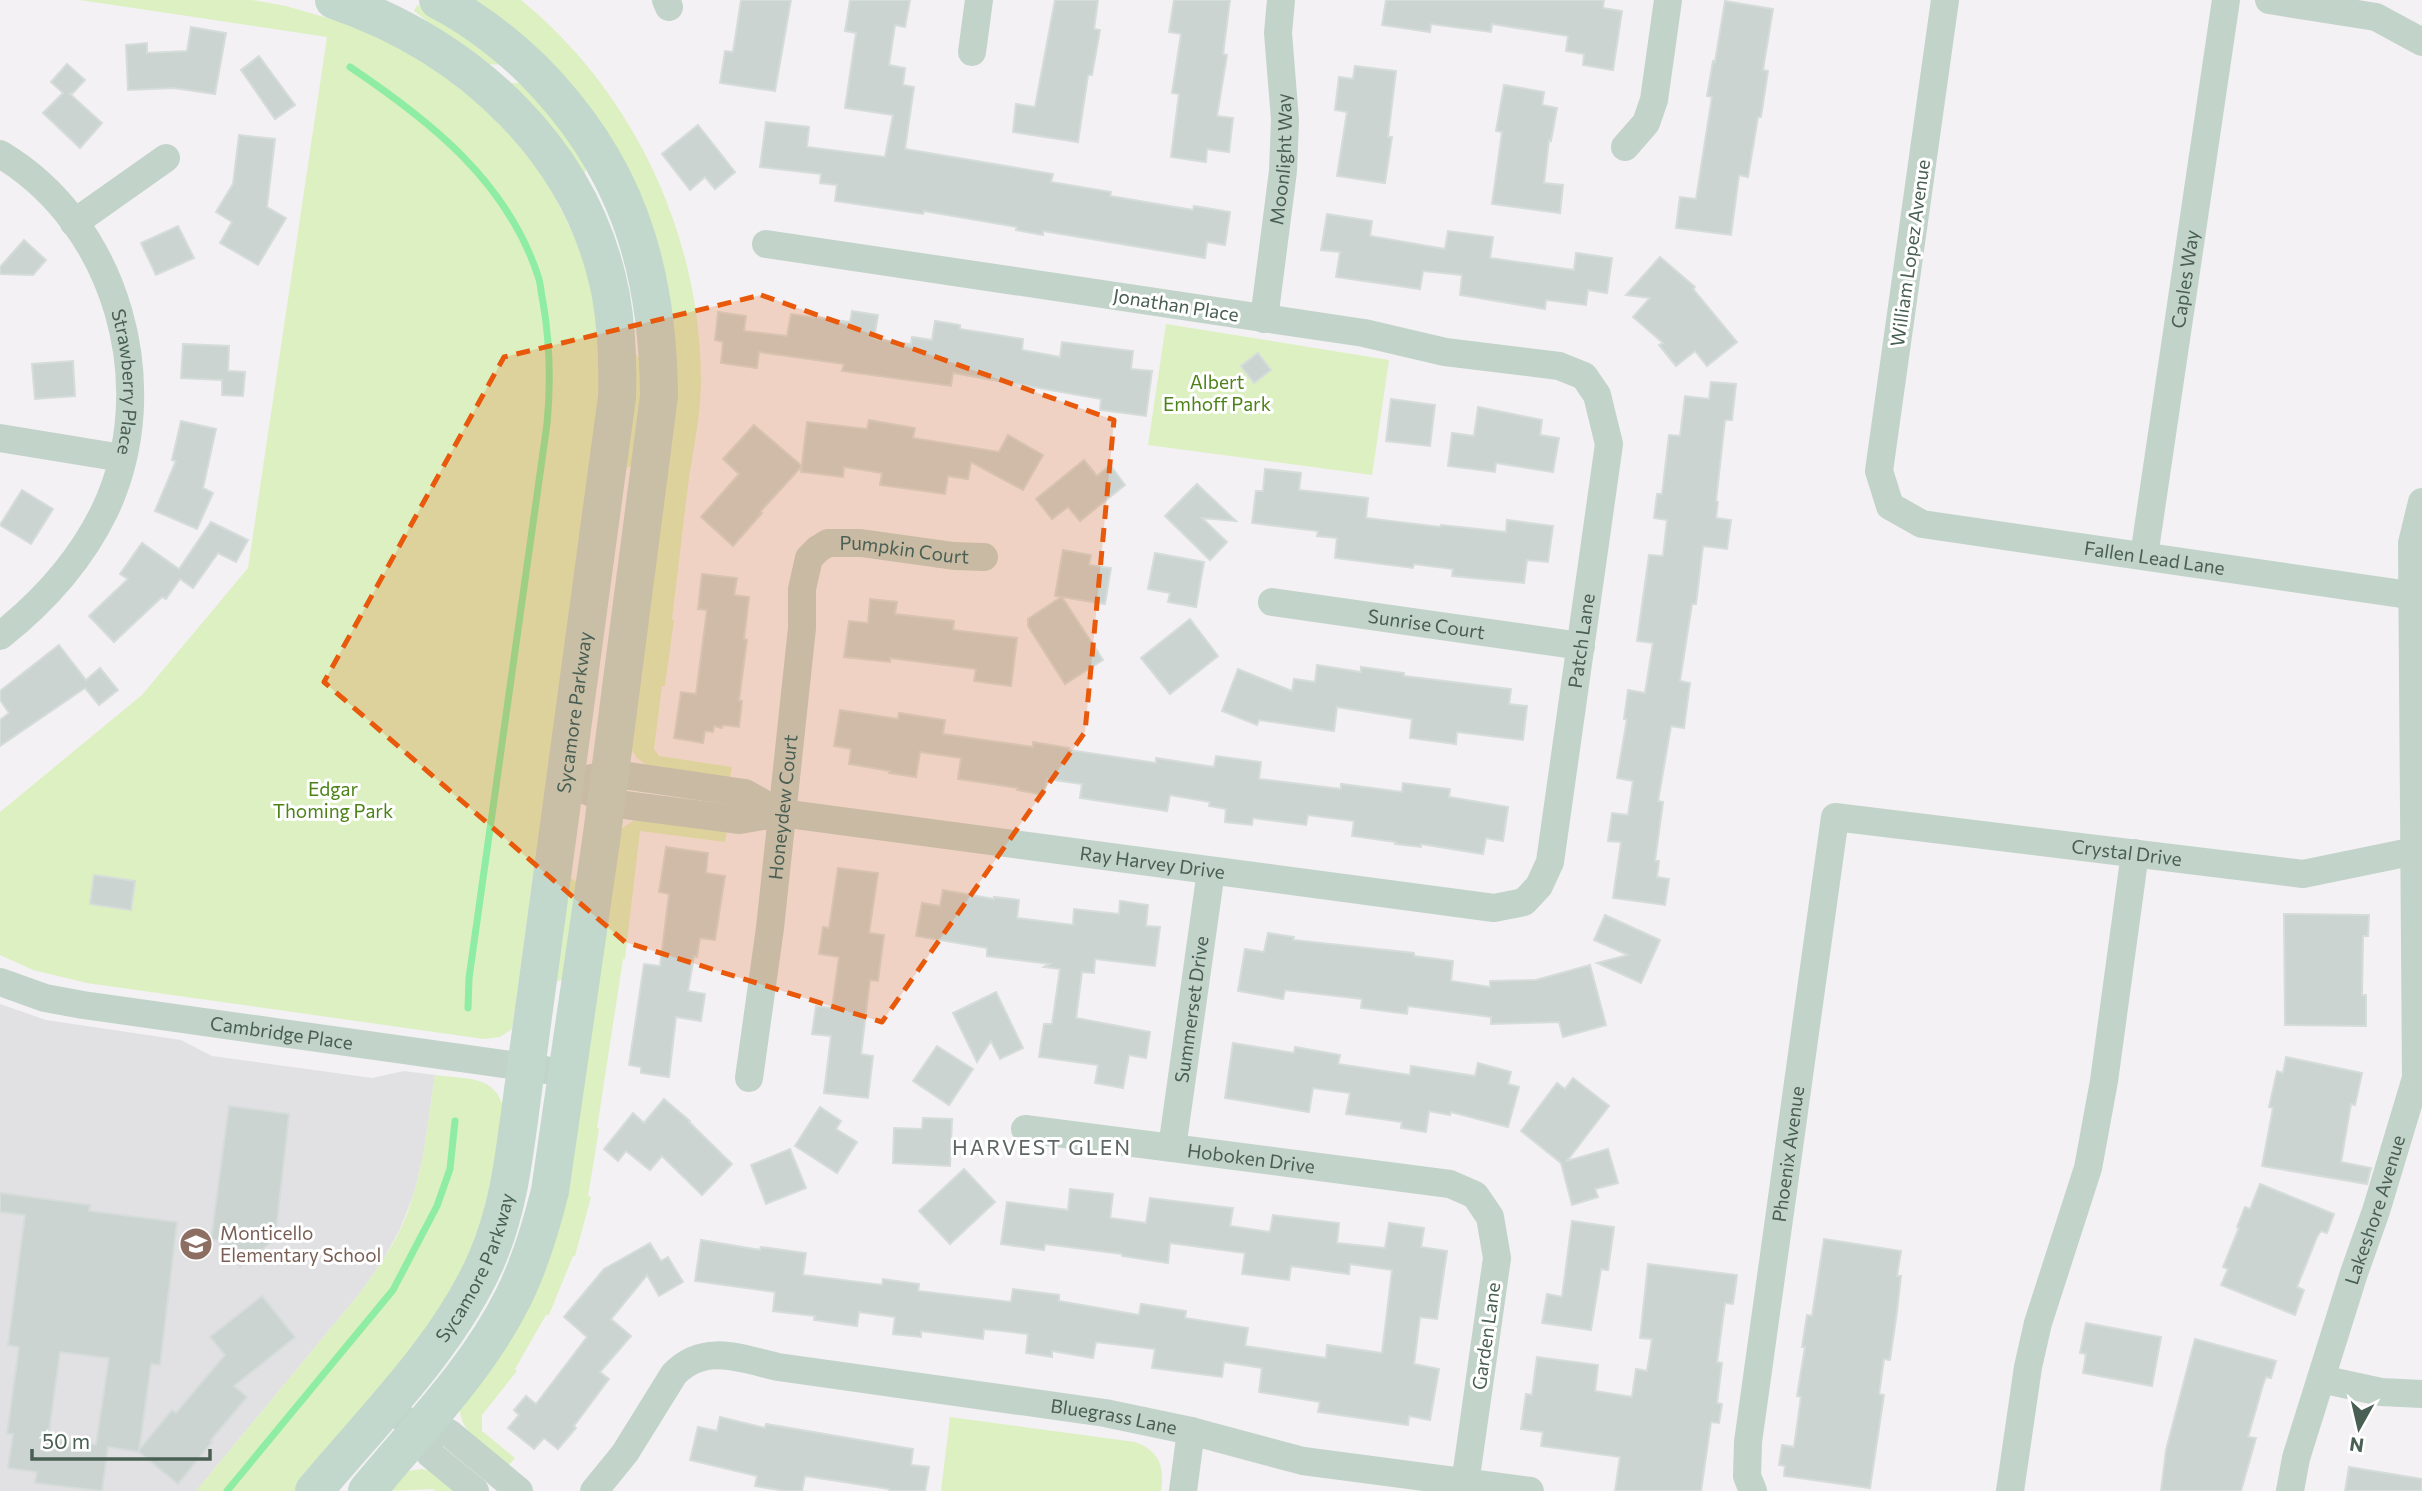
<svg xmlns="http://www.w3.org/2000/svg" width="2422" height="1491" font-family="Commissioner,sans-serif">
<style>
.education{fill:#e1e0e2}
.green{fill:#ddf0c1}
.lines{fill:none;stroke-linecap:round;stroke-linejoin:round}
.stream{stroke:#8eeda2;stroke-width:7}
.building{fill:#cbd4d0;stroke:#d5dcda;stroke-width:2;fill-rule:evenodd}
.minor{stroke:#c2d3ca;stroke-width:28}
.secondary{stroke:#c2d8cd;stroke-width:38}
.marked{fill:#e8590c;fill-opacity:0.2;stroke:#e8590c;stroke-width:5;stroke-dasharray:14 9;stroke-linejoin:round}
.labels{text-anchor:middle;stroke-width:6;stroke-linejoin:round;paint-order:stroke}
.street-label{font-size:19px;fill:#495f53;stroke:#fff}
.park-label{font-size:19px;fill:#4c8217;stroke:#fff}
.education-label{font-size:19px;fill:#785e54;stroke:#fff;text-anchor:start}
.neighbourhood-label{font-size:21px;letter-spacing:2px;fill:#5d6662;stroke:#fff}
</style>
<rect width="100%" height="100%" fill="#f3f1f3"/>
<polygon class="education" points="0,1004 46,1020 181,1040 212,1056 372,1078 404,1071 435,1075 423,1157 414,1193 400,1229 383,1260 360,1293 196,1491 0,1491"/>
<g class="green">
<polygon points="80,0 252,0 286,6 355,26 446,70 537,161 585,258 604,359 512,1029 500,1037 484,1039 87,983 33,970 0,955 0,812 142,695 248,568 327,37"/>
<path d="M464,0H521C635,93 702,238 701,385C700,419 694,446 689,478C683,526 678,571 672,619L674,620L665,686H662L654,749L659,756L732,767L730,778L649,767L637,758L631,749L654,246Z"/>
<polygon points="417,5 440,17 507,65 483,64 414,11"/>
<polygon points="505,83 526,83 590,165 580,178"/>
<polygon points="1166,324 1389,360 1372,475 1148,445"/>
<polygon points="631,349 646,366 638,463 622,470"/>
<path d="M642,819L727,830L725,842L640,831L625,959H623L597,1128L599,1129L588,1196L591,1197L575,1256H573L549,1315H546L515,1369L517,1371L482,1415V1431L515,1458L507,1467C492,1453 451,1426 462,1403C468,1392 479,1382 486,1372L622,828L633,821Z"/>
<polygon points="568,876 580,884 566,978 551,984"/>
<path d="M435,1075C470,1080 499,1074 505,1116L476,1245L436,1322L295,1491H196L360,1293C375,1272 390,1251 401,1228C423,1180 427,1127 435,1075Z"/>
<path d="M950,1417L1135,1442C1159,1451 1165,1467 1161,1491H941Z"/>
<polygon points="422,1469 430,1471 456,1491 436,1491 433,1489 386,1491 408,1471"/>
</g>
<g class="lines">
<g class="stream">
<path d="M350,67C429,120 507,181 538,276C541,284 541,294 543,302C550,343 551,383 547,424L469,978L468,1008"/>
<polyline points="227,1491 393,1290 437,1206 450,1169 455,1121"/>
</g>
</g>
<g class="building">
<polygon points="741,0 791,0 775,91 720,83 725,51 733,52"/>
<polygon points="850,0 910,0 905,27 895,25 889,65 905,68 903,85 914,87 905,149 1053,174 1051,182 1111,192 1110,196 1193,210 1194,206 1230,212 1225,245 1207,242 1205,258 1043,231 1043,235 1016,230 1017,227 924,211 923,214 835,201 837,185 820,183 821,174 760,167 766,122 809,127 807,147 885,157 893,115 845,108 856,33 845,31"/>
<polygon points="1055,0 1098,0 1094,29 1100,30 1092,75 1088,75 1078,142 1013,132 1016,104 1035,107"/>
<polygon points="1174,0 1230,0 1223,54 1227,55 1217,116 1233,118 1229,152 1207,149 1206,162 1171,157 1179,94 1172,93 1181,34 1169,32"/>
<polygon points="1386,0 1604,0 1603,8 1622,11 1613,70 1583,65 1584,54 1566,51 1568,36 1492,24 1491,32 1431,24 1430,32 1382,25"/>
<polygon points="1725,1 1773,9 1763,70 1768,71 1761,117 1758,117 1748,177 1739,175 1731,235 1676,228 1680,197 1696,199 1712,97 1707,96 1713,61 1715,62"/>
<polygon points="191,27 226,33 215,94 174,88 128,90 126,45 147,43 147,53 187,51"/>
<polygon points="259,56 295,105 275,119 241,70"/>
<polygon points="67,64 85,80 73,93 70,94 102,123 80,148 43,113 63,93 51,82"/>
<polygon points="1355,66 1396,71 1388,137 1392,137 1385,183 1337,176 1347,112 1335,110 1339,77 1353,79"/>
<polygon points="1504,85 1544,92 1542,105 1557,108 1551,141 1549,140 1544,183 1563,185 1560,213 1492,204 1502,132 1496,131"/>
<polygon points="698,125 735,172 715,189 705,177 690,190 662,154"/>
<polygon points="239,135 275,139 267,207 286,218 258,265 220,243 232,222 216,212 233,184"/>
<polygon points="1327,214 1372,221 1370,236 1445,249 1448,231 1493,237 1490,258 1574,270 1576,253 1612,258 1607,293 1588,290 1586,305 1546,300 1545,309 1460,295 1462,275 1423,271 1420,289 1336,277 1340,252 1321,250"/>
<polygon points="178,226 194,258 156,275 141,243"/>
<polygon points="24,240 46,260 33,275 0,274 0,267"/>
<polygon points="1660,257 1695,287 1693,289 1737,342 1707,366 1695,351 1676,366 1659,345 1663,343 1633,317 1650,298 1626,295"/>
<polygon points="852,311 878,315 874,339 911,344 912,337 932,340 935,321 960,325 960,329 1023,339 1022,350 1060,357 1062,342 1133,351 1131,369 1152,371 1146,416 1100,410 1101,399 953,373 951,386 842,371 844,364 759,352 757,368 721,363 723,342 715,340 718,312 746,316 744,331 787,336 791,314 850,322"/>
<polygon points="183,344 229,346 228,371 245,372 243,396 222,395 222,380 181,378"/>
<polygon points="1258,353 1271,370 1254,383 1241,366"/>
<polygon points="73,361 75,396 35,399 32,364"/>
<polygon points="1711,382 1736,384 1732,420 1725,420 1716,501 1718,502 1716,518 1731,520 1727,549 1703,546 1696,604 1692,604 1680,681 1690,683 1684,728 1671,726 1658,801 1663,802 1655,861 1659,861 1657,877 1669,879 1665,905 1613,898 1621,842 1608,841 1612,813 1628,815 1633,781 1617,778 1627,719 1624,719 1628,690 1645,693 1653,643 1637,641 1649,555 1663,556 1667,520 1654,518 1657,494 1662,494 1669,435 1680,436 1685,396 1709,399"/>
<polygon points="1391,399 1435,405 1430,446 1386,441"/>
<polygon points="1478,407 1542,420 1540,435 1559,438 1553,472 1496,463 1495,472 1448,466 1452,433 1474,436"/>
<polygon points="869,420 915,428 913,438 999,452 1008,435 1043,455 1023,490 971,462 968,479 948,476 945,494 880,485 882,473 844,467 843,477 801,472 807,422 867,429"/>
<polygon points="181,421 216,429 203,488 213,493 197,529 155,511 176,461 172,460"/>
<polygon points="754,425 802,466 760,512 762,513 733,546 701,517 739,474 723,459"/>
<polygon points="1084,460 1097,476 1110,465 1125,485 1080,521 1068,507 1052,519 1036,499"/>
<polygon points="1265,469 1301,473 1299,490 1368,498 1366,518 1440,527 1441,525 1506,532 1507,520 1553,526 1548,562 1527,560 1524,583 1452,576 1453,569 1414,564 1413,568 1335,558 1337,538 1317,536 1318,531 1252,523 1256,491 1263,491"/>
<polygon points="1197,484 1236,521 1202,518 1227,542 1210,560 1165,516"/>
<polygon points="22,490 53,509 31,544 0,525"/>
<polygon points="211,522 248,540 236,562 218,553 193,588 180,579 166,599 162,597 114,642 89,616 128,579 120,574 142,543 179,569"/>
<polygon points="1063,550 1091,555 1089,565 1111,568 1105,604 1062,597 1103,660 1065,684 1028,626 1028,619 1061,597 1055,596"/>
<polygon points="1155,553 1204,562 1196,607 1168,602 1170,593 1148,589"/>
<polygon points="702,574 737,578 734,595 749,597 744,639 747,640 739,700 742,701 739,727 723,725 722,728 714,726 713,732 705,731 703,743 674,738 681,692 696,694 707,610 698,609"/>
<polygon points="870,599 897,602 895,614 954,621 953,630 1017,638 1011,686 974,681 976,669 890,658 890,662 844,657 849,621 868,623"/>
<polygon points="1190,619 1218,656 1170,694 1141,658"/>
<polygon points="59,645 86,680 100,668 118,690 99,705 85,688 0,746 0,720 9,713 0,700 0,691"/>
<polygon points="1317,665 1361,672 1361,667 1404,673 1404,676 1511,689 1509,704 1527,706 1523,740 1457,732 1456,744 1410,738 1412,719 1337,707 1334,731 1259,720 1257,725 1222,711 1238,669 1292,691 1294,679 1315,682"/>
<polygon points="840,710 898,719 899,713 945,720 943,734 1033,747 1033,742 1069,748 1069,750 1156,763 1156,758 1214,767 1216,756 1261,762 1259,779 1341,789 1341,784 1402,792 1403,783 1450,789 1449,797 1508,807 1503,841 1486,838 1483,854 1421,844 1421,847 1395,844 1396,842 1352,836 1354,821 1308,815 1306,825 1253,818 1252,825 1225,822 1226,809 1209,806 1210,802 1170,795 1167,811 1080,798 1082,784 1047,779 1044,795 1017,790 1018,788 958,779 961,758 920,752 916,777 889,773 890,771 849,764 851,749 834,746"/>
<polygon points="666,847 708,853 706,873 725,876 715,940 700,938 697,957 694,956 688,991 705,994 701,1021 676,1017 669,1077 641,1073 641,1067 629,1065 644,964 660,966 669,894 659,892"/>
<polygon points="838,868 878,873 869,933 884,935 878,981 870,980 861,1054 873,1056 868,1098 824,1093 831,1036 812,1034 816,1006 832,1008 839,957 819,954 823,927 829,928"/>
<polygon points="94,875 135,881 131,910 90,904"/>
<polygon points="943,890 994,899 994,897 1019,900 1017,918 1073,925 1074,909 1119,914 1120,901 1148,905 1146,926 1160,927 1155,966 1095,959 1094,973 1082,972 1076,1018 1150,1032 1146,1058 1129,1055 1123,1088 1095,1083 1098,1065 1039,1057 1044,1024 1052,1024 1060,969 1044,967 1050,964 987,956 987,948 916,936 922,903 940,906"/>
<polygon points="2284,914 2369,915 2368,936 2363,936 2362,995 2366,995 2366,1026 2285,1025"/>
<polygon points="1605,915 1660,940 1641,983 1597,963 1628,955 1594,940"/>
<polygon points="1268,933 1294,937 1293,940 1414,953 1414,956 1453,961 1451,981 1490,987 1490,981 1536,980 1590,965 1606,1025 1563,1037 1559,1022 1491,1024 1491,1017 1408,1006 1407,1014 1361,1008 1362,999 1285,990 1283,999 1238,991 1245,949 1264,952"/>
<polygon points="996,992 1023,1048 1000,1059 991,1041 977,1062 953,1013"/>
<polygon points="1233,1043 1294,1053 1295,1047 1340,1055 1338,1064 1410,1075 1411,1066 1475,1076 1478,1063 1511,1072 1508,1084 1519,1087 1508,1127 1451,1112 1450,1115 1429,1111 1426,1132 1401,1128 1402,1122 1346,1114 1350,1093 1313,1088 1309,1112 1225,1098"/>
<polygon points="937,1046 973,1069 949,1105 913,1081"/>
<polygon points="2286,1057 2362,1073 2355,1105 2351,1104 2341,1162 2371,1168 2367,1184 2262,1166 2273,1108 2269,1107 2277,1071 2283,1073"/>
<polygon points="1573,1078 1609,1106 1567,1161 1608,1149 1618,1183 1595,1189 1598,1197 1572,1205 1561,1163 1521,1131 1557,1083 1565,1089"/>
<polygon points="664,1099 690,1121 689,1122 732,1164 702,1195 662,1156 650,1170 626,1151 618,1161 604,1149 633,1113 644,1123"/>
<polygon points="229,1106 289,1114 275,1239 240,1267 219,1241 211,1240"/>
<polygon points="820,1107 841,1121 836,1129 857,1142 837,1173 795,1146"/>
<polygon points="923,1118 952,1119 950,1166 893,1163 894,1128 922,1129"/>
<polygon points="790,1149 806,1188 766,1204 751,1165"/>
<polygon points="964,1169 995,1202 950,1244 919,1211"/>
<polygon points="2260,1184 2334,1214 2327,1233 2321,1231 2317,1237 2297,1287 2304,1290 2295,1315 2221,1285 2228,1269 2223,1267 2239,1228 2237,1227 2245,1207 2250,1209"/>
<polygon points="1070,1189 1113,1194 1110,1218 1146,1223 1150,1198 1233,1208 1230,1226 1270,1232 1273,1215 1339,1223 1337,1243 1385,1248 1389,1223 1424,1228 1421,1247 1447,1251 1437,1319 1420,1317 1414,1364 1439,1369 1430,1420 1409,1416 1408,1425 1318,1412 1320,1402 1259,1392 1262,1368 1224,1362 1222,1377 1152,1368 1155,1349 1096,1342 1093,1358 1052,1351 1052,1357 1026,1353 1028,1334 984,1329 983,1339 921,1331 921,1337 893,1334 895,1317 859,1312 857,1326 814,1320 815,1316 773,1311 775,1292 695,1281 701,1240 760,1250 761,1247 806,1253 803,1275 882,1285 883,1279 919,1284 918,1291 1011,1302 1013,1289 1059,1295 1059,1301 1139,1315 1141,1304 1186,1311 1185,1318 1248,1328 1245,1346 1326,1358 1327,1345 1382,1353 1392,1270 1350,1264 1349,1274 1291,1266 1289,1280 1242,1274 1245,1253 1170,1243 1168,1263 1122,1256 1122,1254 1045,1244 1044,1250 1001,1244 1007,1202 1068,1210"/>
<path d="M0,1193L90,1205L89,1211L177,1222L160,1365L151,1364L139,1450L172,1410L176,1413L225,1355L210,1337L262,1296L295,1337L234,1386L247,1397L210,1441L212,1442L178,1484L139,1452L108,1447L102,1491L35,1483L37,1472L8,1468L13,1434H7L19,1347L8,1345L25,1215L0,1212ZM60,1352L109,1358L96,1445L48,1439Z"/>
<polygon points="1572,1221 1614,1227 1608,1270 1601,1269 1591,1330 1542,1323 1547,1294 1562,1297"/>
<polygon points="1824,1239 1901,1251 1897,1276 1901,1276 1897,1311 1890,1360 1884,1359 1879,1394 1884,1395 1870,1488 1784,1476 1785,1466 1779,1465 1782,1445 1794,1447 1801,1397 1797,1396 1805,1347 1802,1347 1807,1315 1812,1316"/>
<polygon points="650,1243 661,1261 668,1257 683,1282 659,1296 647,1275 611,1319 631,1336 600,1372 609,1379 574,1426 576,1428 558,1449 544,1438 534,1449 508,1428 519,1415 514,1410 526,1396 536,1404 587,1337 564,1317 604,1269"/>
<polygon points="1648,1264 1737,1275 1733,1304 1725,1303 1717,1362 1722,1363 1717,1403 1722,1404 1719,1423 1711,1422 1701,1491 1615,1491 1620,1457 1541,1446 1543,1432 1521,1429 1526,1394 1532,1395 1537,1357 1598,1365 1595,1391 1632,1397 1636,1369 1647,1371 1652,1339 1640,1338"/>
<polygon points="2086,1323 2161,1337 2152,1386 2083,1373 2086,1354 2080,1353"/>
<polygon points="2195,1339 2276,1361 2271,1378 2266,1377 2263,1385 2248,1437 2256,1438 2241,1491 2161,1491 2166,1450"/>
<polygon points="720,1417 765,1428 766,1424 913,1449 911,1465 929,1467 925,1491 889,1491 889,1489 805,1476 802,1491 786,1491 755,1486 757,1476 690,1460 698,1427 717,1431"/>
<polygon points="2349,1467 2422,1479 2422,1491 2345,1491"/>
</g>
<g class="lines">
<g class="minor">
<polyline points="666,0 669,7"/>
<path id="s1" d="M1945,0L1879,471L1890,506L1922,524L2422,597"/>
<polyline points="2269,0 2376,17 2422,42"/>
<polyline points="972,52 979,0"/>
<polyline points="1625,147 1646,123 1654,100 1668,0"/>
<path id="s2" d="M0,154C118,224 163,387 105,510C81,560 43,602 0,636"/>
<polyline points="74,223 166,158"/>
<path id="s3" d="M1264,319L1283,171L1285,120L1278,33L1281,0"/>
<polyline points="0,438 122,458"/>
<path id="s4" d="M2144,556L2226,0"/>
<path id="s5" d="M1272,602L1581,646"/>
<polyline points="591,778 610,775 629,776 745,793 781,813"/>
<path id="s6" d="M565,781L607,800L625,805L740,820L781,813L1494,908L1524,902L1539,886L1550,862L1609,444L1597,395L1584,376L1559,366L1445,352L1364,333L766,244"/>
<path id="s7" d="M0,982L45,998L83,1005L546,1070"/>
<path id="s8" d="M749,1078L770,928L802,628V589L809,558L818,549L828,543H861L954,556L984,557"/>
<path id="s9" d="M1025,1129L1450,1184L1475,1195L1490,1217L1497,1258L1464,1491"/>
<path id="s10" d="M1172,1148L1211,871"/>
<polyline points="2321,1379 2381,1392 2422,1394"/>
<polyline points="404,1419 418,1430 430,1454 475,1491"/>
<polyline points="418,1430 449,1433 519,1491"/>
<path id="s11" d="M594,1491L625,1453L674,1374C704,1343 740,1358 778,1367L1105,1413L1191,1431L1303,1461L1530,1491"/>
<polyline points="1183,1491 1191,1431"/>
<path id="s12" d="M1753,1491L1747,1476L1748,1442L1835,817L2303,874L2415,851"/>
<polyline points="2010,1491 2028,1367 2038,1323 2088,1168 2104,1081 2135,853"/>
<path id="s13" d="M2290,1491L2296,1458L2354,1273L2376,1211L2416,1078L2412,543L2422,502"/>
</g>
<g class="secondary">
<path id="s14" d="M314,1491C374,1419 448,1347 486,1261C508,1211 514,1158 521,1105L617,397C618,363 617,330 611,296C584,152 469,46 334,0"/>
<path d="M367,1491C418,1429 477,1370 513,1298C530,1264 541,1227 550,1191L602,834L659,396C658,266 626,163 532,69C504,42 473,18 438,0"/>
</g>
</g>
<path class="marked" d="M761,295L1114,420L1085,732L882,1022L625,942L324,682L504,357Z"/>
<defs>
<symbol id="school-disc" viewBox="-11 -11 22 22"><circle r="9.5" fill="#8d6e63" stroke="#fff"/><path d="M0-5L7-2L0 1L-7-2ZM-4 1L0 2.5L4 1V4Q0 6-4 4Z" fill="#fff"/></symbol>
</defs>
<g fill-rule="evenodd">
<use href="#school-disc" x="177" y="1225" width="38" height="38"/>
</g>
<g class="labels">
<g class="street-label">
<text dy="7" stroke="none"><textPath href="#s3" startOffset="161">Moonlight Way</textPath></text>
<text transform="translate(1910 253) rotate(-82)" y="7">William Lopez Avenue</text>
<text dy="7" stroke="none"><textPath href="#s4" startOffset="280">Caples Way</textPath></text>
<text transform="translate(1176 305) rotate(9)" y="7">Jonathan Place</text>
<text dy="7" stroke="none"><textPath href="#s2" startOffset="273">Strawberry Place</textPath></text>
<text dy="7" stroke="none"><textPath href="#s8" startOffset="625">Pumpkin Court</textPath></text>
<text dy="7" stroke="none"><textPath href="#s1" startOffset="784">Fallen Lead Lane</textPath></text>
<text dy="7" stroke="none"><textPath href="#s5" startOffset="156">Sunrise Court</textPath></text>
<text dy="7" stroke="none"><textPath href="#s6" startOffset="1244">Patch Lane</textPath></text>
<text dy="7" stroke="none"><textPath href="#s14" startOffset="845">Sycamore Parkway</textPath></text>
<text dy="7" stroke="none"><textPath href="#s8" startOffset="273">Honeydew Court</textPath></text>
<text dy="7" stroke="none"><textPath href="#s12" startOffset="975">Crystal Drive</textPath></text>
<text dy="7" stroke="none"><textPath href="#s6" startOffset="597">Ray Harvey Drive</textPath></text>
<text dy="7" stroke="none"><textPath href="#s10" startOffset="140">Summerset Drive</textPath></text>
<text dy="7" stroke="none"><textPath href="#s7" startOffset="287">Cambridge Place</textPath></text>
<text dy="7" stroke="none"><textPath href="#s12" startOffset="341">Phoenix Avenue</textPath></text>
<text dy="7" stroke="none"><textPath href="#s9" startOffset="228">Hoboken Drive</textPath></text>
<text dy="7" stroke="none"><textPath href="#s13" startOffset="294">Lakeshore Avenue</textPath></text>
<text dy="7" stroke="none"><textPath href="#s14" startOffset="278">Sycamore Parkway</textPath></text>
<text transform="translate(1486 1336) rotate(-82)" y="7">Garden Lane</text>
<text dy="7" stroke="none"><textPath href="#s11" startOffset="592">Bluegrass Lane</textPath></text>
</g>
<g class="park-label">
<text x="1217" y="389">Albert<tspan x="1217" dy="22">Emhoff Park</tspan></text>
<text x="333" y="796">Edgar<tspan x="333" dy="22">Thoming Park</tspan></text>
</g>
<g class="education-label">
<text x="220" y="1240">Monticello<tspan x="220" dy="22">Elementary School</tspan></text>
</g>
<g class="neighbourhood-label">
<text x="1042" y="1155">HARVEST GLEN</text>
</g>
</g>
<g transform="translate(2359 1428) rotate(188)" stroke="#ffffff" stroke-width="5" paint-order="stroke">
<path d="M0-5L12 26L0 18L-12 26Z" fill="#495f53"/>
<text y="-10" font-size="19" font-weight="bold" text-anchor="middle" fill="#495f53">N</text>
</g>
<path d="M32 1449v10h178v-10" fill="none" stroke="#495f53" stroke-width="3.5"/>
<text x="42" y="1449" font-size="21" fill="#495f53" stroke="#ffffff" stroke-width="5" paint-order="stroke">50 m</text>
</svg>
